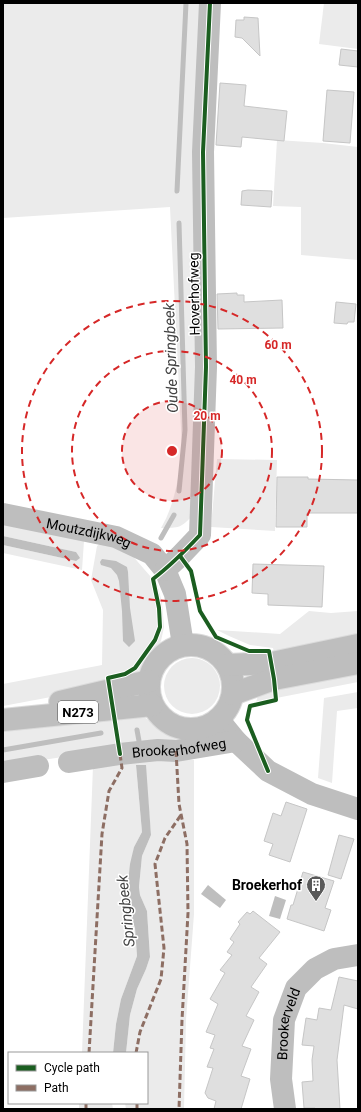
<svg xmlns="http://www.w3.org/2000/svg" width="361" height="1112" font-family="Roboto,sans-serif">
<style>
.green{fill:#ebebeb}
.water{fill:#bebebe}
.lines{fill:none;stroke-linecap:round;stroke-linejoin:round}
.stream{stroke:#bebebe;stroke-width:5}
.building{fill:#dfdfdf;stroke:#c6c6c6}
.major-casing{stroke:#dbdbdb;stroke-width:24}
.minor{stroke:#bebebe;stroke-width:22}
.major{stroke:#bebebe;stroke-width:22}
.quiet{stroke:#8d6e63;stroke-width:3;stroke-dasharray:6 3;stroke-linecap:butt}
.cycleway-casing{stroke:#fff;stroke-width:6}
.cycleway{stroke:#1b5e20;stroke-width:4}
.ring{fill:none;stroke:#d62828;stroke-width:2;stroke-dasharray:7 5}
.labels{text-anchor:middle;stroke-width:3;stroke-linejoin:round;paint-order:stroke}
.shield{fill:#fff;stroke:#4c4c4c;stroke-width:1}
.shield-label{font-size:13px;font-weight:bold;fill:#000}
.street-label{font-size:14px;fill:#000;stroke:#fff}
.poi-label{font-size:14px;font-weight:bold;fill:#000;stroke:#fff;text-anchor:end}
.water-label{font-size:15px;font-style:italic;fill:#434343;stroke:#fff}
.centre{fill:#d62828;stroke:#fff;stroke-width:2}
.ring-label{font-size:12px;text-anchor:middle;font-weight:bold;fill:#d62828;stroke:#fff;stroke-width:3;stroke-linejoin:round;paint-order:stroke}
</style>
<rect width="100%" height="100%" fill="#fff"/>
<g class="green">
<path d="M3,3H202L193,515C181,528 179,528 161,528C175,504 179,477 182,449L170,207L3,218Z"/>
<polygon points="324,3 358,3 358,49 319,44"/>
<polygon points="277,140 323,143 358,147 358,260 301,255 301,207 273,206"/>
<polygon points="217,459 277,460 275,531 211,527"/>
<polygon points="3,523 84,541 82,570 3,553 3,545 76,561 76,552 3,536"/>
<polygon points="103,542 131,554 157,584 162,602 164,627 161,641 142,668 129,678 51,697 3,706 3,684 102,665 103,610 91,580 97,546"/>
<polygon points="309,611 331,613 358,611 358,639 275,656 273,648 250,645 229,636 217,630 280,634"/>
<circle cx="192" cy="686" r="28"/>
<polygon points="358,668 358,682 256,702 261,687"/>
<polygon points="358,692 358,708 337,711 332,783 318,778 324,698"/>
<polygon points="138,713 153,723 171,732 207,740 142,745 3,766 3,727"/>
<polygon points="164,757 194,760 194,914 186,1020 184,1109 126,1109 125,1103 147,1103 147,1053 126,1053 130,1015 137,989 146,969 150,957 147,911 140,895 139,887 142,856 151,835 145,765 136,765 142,832 134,847 126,902 135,928 137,956 121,999 116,1024 113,1053 82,1053 93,766"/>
<polygon points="79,1103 112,1103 113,1109 79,1109"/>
</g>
<g class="water">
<polygon points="3,536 76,552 80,558 76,561 3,545"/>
<polygon points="102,559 116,561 127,567 128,572 130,608 135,641 129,647 123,641 122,611 119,581 117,575 111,568 101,565 100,562"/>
<polygon points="136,765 146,765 151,835 142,856 139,887 140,895 147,911 150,957 146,969 137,989 130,1015 126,1053 113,1053 116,1024 121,999 137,956 135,928 126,902 130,864 134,847 142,832"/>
<polygon points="208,885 226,900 220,908 201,894"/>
<polygon points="275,896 286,900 280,919 269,916"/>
</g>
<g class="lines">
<g class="stream">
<polyline points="177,191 186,3"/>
<polyline points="179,491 185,430 179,223"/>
<polyline points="161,538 174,515"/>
<polyline points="137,730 139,741"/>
<polyline points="3,750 101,733"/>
</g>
</g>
<g class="building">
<polygon points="244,17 258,18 260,56 242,38 235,37 236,20 244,20"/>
<polygon points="341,49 358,51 358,67 339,65"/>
<polygon points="220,83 246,85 244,106 287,111 284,141 242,137 241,147 216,145"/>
<polygon points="327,90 354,92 350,143 323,141"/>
<polygon points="248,190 272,191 271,207 241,205 242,191"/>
<polygon points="237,293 237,295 244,295 244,302 282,300 283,328 218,329 217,294"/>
<polygon points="336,302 356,304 354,322 348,322 347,324 334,323"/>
<polygon points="277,477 308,477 308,479 358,480 358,513 307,513 307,527 276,527"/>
<polygon points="253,564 324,566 322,607 268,605 268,594 252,593"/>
<polygon points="286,802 307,809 290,862 269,855 273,844 264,841 273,813 281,816"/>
<polygon points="339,835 354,839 341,879 328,875"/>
<polygon points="303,872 334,881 325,908 331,910 324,931 287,919 291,905 293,905"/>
<polygon points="253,911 280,932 259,958 267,964 251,987 259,992 246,1016 254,1020 242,1046 251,1049 241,1076 250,1079 241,1109 214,1109 216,1101 208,1098 205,1093 213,1068 207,1067 214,1049 210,1048 215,1035 206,1032 218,1004 210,999 225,973 220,970 232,955 227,952 234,942 230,939 240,924 238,922 247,912 250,914"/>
<polygon points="339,977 358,981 358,1009 344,1005 337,1060 340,1109 315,1109 315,1108 304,1108 302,1082 313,1081 312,1060 314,1046 302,1045 306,1018 317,1020 319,1008 331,1010"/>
</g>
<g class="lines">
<defs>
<g id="major">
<circle cx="191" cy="687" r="42"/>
<polyline points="228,665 272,663 358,645"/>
<polyline points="233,694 274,679 358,663"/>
<polyline points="60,702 149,681"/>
<polyline points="3,720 152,705"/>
</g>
</defs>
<use href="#major" class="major-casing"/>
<g class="minor">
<path id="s1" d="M3,514L116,537L152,554L165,570L175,594L183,645"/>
<polyline points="165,570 180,556 200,535 206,367 203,152 210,3"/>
<polyline points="218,719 236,741 268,771 312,794 358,809"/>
<path id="s2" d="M69,762L120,754L158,750L176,751L236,741"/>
<polyline points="3,772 38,766"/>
<path id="s3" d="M285,1109L281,1079L284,1020L296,988L315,969L334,959L358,955"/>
</g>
<use href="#major" class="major"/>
<g class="quiet">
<polyline points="176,751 179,804 187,844 188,913 182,1020 179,1109"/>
<polyline points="89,1053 102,834 109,791 122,768 120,754"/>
<polyline points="136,1053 140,1032 161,979 164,948 155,864 165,838 181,815"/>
<polyline points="137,1103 137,1109"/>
<polyline points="86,1109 86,1103"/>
</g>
<defs>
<g id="cycleway">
<polyline points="180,556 191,571 200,611 216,637 249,651 269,651 274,679 276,700 250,706 247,720 268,771"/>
<path d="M120,754L108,678L125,674L135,668L155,640L160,627L159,608L153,579C170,566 185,551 200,535L206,367L203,152L210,3"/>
</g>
</defs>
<use href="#cycleway" class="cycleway-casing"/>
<use href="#cycleway" class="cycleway"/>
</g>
<circle cx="172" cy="451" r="50" fill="#d62828" fill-opacity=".12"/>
<g class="ring">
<circle cx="172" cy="451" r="50"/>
<circle cx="172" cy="451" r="100"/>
<circle cx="172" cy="451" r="150"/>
</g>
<defs>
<symbol id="building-pin" viewBox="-11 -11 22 30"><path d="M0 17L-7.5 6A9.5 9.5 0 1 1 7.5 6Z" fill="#595959" stroke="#fff"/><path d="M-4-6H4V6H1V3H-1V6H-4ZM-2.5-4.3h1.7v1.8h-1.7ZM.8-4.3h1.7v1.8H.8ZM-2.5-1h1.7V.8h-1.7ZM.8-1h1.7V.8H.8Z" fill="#fff"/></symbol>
</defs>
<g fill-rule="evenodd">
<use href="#building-pin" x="305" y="874" width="22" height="30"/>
</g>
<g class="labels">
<rect class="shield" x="58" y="701" width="40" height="22" rx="3"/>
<g class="shield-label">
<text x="78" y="717">N273</text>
</g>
<g class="street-label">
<text transform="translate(194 294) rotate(-91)" y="5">Hoverhofweg</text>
<text dy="5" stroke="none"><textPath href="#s1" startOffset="88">Moutzdijkweg</textPath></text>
<text dy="5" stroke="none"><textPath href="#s2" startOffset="111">Brookerhofweg</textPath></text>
<text dy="5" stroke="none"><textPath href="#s3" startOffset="86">Brookerveld</textPath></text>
</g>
<g class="poi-label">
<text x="302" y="890">Broekerhof</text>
</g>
<g class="water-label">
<text transform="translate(171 358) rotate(-92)" y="5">Oude Springbeek</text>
<text transform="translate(126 911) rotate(-96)" y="5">Springbeek</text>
</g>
</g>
<circle cx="172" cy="451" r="6" class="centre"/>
<g class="ring-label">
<text x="278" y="349">60 m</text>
<text x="243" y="384">40 m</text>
<text x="207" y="420">20 m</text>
</g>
<rect width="361" height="1112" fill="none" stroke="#000000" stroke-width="8"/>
<rect x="8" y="1052" width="140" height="52" fill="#ffffff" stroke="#999999"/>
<rect x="16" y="1065" width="20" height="6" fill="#1b5e20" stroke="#999999"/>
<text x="44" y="1072" font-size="12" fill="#000000">Cycle path</text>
<rect x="16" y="1085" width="20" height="6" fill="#8d6e63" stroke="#999999"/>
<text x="44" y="1092" font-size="12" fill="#000000">Path</text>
</svg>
